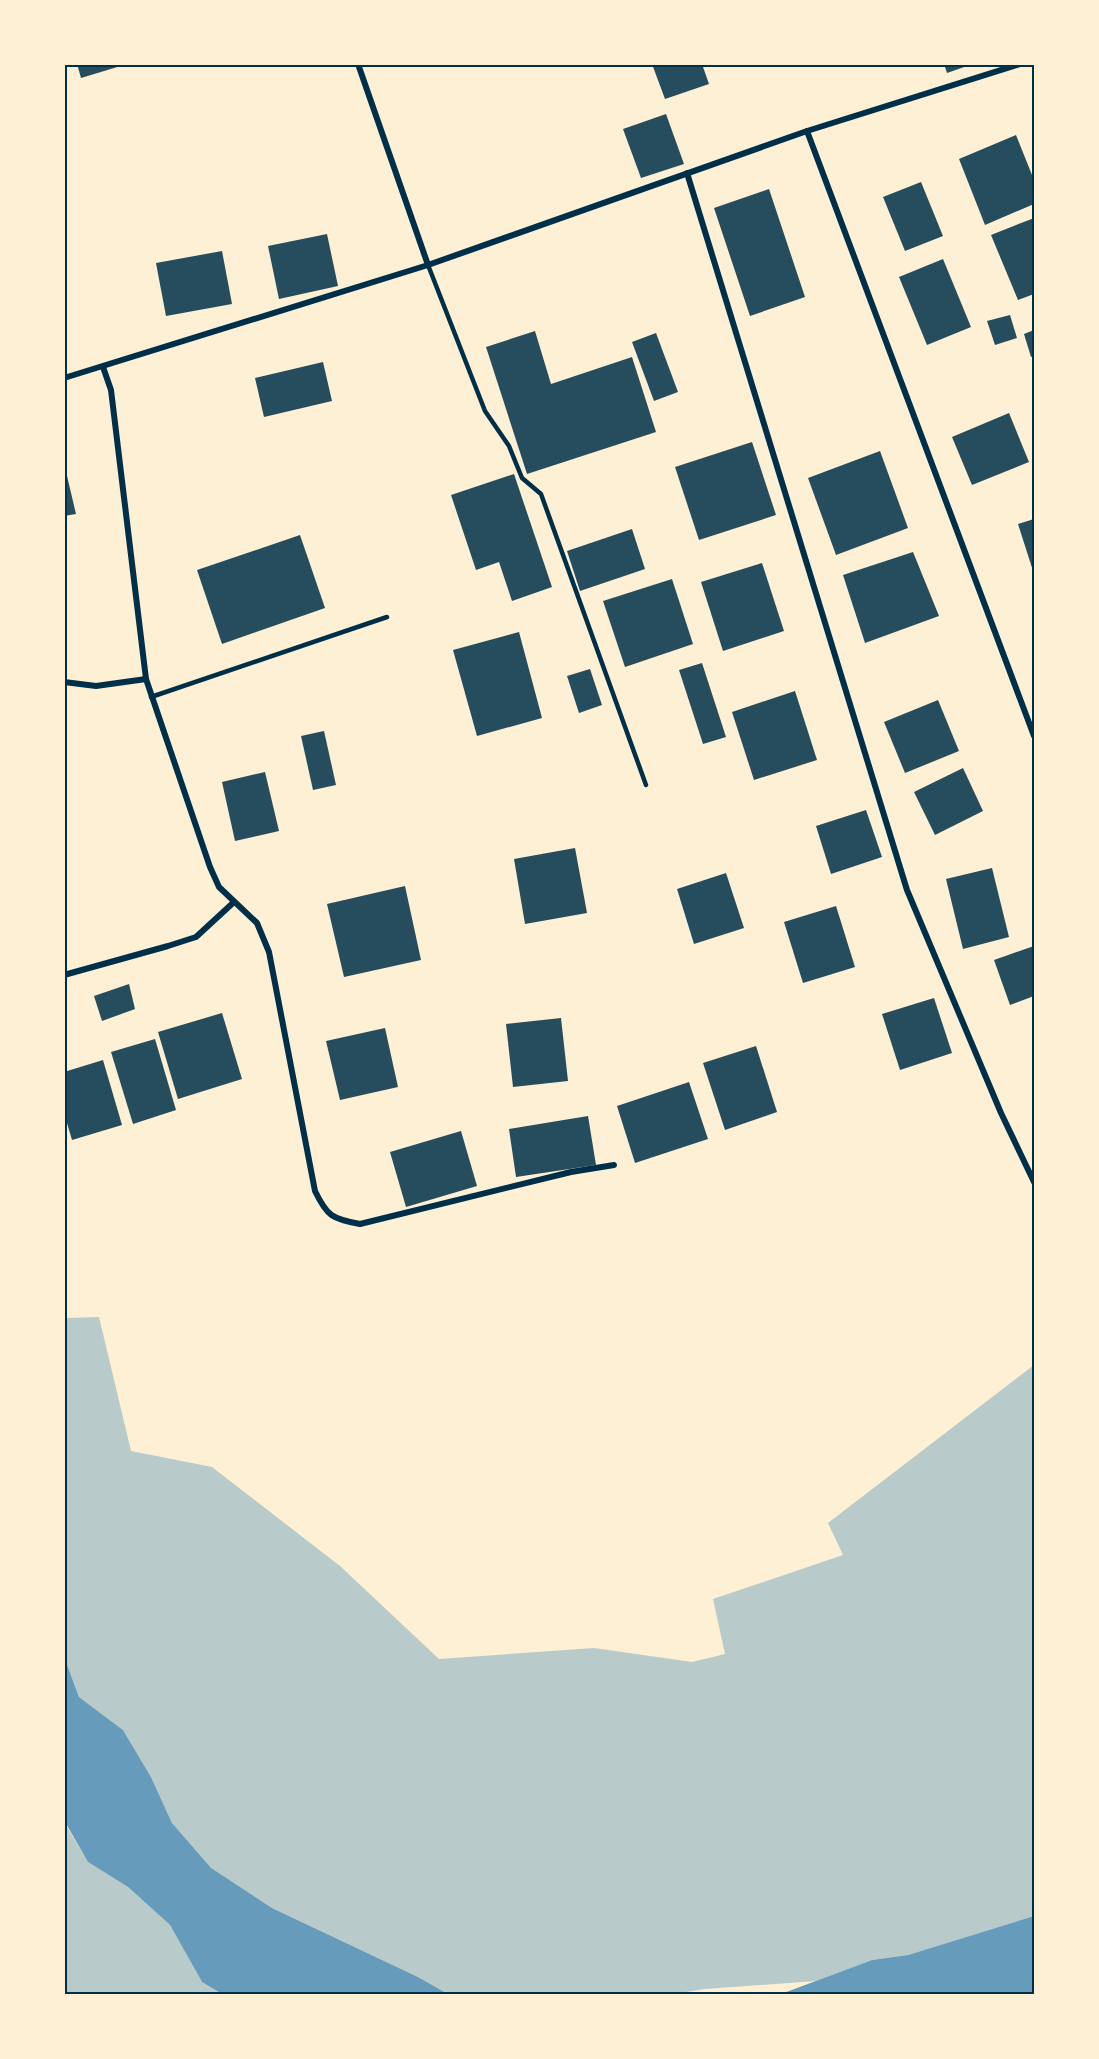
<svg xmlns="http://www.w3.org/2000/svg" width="1099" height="2059" font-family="'Fira Sans Condensed',sans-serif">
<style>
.green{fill:#b9caca}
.water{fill:#669bbc}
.building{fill:#264d5e}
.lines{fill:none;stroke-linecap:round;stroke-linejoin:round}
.service{stroke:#003049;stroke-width:4.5}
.minor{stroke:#003049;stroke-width:6}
.neatline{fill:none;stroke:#003049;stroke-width:2}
</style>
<rect width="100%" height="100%" fill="#fdf0d5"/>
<g class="green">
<polygon points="99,1317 131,1451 212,1467 340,1566 439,1659 594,1648 692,1662 725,1654 713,1599 843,1555 828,1523 1034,1365 1034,1916 908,1955 872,1960 816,1981 705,1989 673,1994 448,1994 418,1977 272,1908 210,1868 172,1823 151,1777 123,1730 79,1697 65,1659 65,1318"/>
<polygon points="64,1822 88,1862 128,1887 170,1925 202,1982 222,1994 65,1994"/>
</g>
<g class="water">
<polygon points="65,1659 79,1697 123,1730 151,1777 172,1823 211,1868 272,1908 418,1977 448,1994 222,1994 202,1982 170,1925 128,1887 88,1862 65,1822"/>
<polygon points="1034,1916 1034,1994 781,1994 872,1960 908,1955"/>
</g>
<g class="building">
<polygon points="77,64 124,64 124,65 81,78"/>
<polygon points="652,64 702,64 709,84 665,99"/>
<polygon points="944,64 970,64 970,65 947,73"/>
<polygon points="666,114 684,164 641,178 623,129"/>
<polygon points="1016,135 1034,180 1034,204 985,225 959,159"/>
<polygon points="921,182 943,236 905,251 883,197"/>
<polygon points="769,189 805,297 750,316 714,208"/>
<polygon points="1034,218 1034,294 1018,300 991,235"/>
<polygon points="327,234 338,286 279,299 268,246"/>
<polygon points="222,251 232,304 166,316 156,263"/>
<polygon points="943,259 971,327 927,345 899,277"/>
<polygon points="1010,315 1017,338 995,345 987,321"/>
<polygon points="1034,330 1034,356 1031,357 1024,334"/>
<polygon points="535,331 551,384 632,357 656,432 527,474 486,347"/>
<polygon points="656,333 678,392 654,401 632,342"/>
<polygon points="323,362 332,401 264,417 255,378"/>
<polygon points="1009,413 1029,462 972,485 952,437"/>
<polygon points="752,442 776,515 699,540 675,467"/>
<polygon points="880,451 908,528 836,555 808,478"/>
<polygon points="64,463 76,514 64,516"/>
<polygon points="514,474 552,587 512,601 499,562 476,570 451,495"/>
<polygon points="1034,519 1034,574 1018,524"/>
<polygon points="632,529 645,569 580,591 567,551"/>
<polygon points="300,535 325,608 222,644 197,570"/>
<polygon points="913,552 939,616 865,643 843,575"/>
<polygon points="762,563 784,631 723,651 701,582"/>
<polygon points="672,579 693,644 625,667 603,601"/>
<polygon points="519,632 542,718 477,736 453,650"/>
<polygon points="702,663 726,737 703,744 679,670"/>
<polygon points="590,669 602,705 579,713 567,676"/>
<polygon points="795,691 817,760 754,780 732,712"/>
<polygon points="938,700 959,751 905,773 884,722"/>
<polygon points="324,731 336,785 313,790 301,736"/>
<polygon points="963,768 983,811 935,835 914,792"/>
<polygon points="265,772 279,831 235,841 222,782"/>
<polygon points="866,810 882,857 831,874 816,826"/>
<polygon points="575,848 587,913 525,924 514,859"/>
<polygon points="992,868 1009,937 963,949 946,879"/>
<polygon points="726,873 744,928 694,944 677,889"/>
<polygon points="405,886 421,960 344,977 327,904"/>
<polygon points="836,906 855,967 803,983 784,922"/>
<polygon points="1034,946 1034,996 1010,1005 994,960"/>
<polygon points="129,984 135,1009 102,1021 94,996"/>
<polygon points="934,998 952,1053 900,1070 882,1014"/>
<polygon points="222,1013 242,1079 178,1099 158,1032"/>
<polygon points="561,1018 568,1081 513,1087 506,1024"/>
<polygon points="385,1028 398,1087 340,1100 326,1041"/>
<polygon points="155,1039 176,1110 133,1124 111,1052"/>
<polygon points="756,1046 777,1112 725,1130 703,1063"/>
<polygon points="103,1060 122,1125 72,1140 64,1113 64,1072"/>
<polygon points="689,1082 708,1139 635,1163 617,1106"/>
<polygon points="588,1116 596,1165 516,1177 509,1129"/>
<polygon points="461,1131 477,1186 406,1207 390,1152"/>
</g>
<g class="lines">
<g class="service">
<polyline points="428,265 485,411 509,446 522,478 541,494 646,785"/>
<polyline points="151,697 387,617"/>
</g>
<g class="minor">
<polyline points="358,64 428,265"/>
<polyline points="807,131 1034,736"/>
<polyline points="687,173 907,890 1001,1113 1034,1182"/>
<path d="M103,367L111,390L146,679L210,867L219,887L257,923L269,952L315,1191C327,1216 332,1219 360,1224L571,1172L614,1165"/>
<polyline points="64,378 428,265 807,131 1020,64"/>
<polyline points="64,682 96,686 146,679"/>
<polyline points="64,975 168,946 196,937 234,902"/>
</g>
</g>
<rect width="1099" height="2059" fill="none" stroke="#fdf0d5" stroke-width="132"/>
<rect x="66" y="66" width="967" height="1927" class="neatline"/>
</svg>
